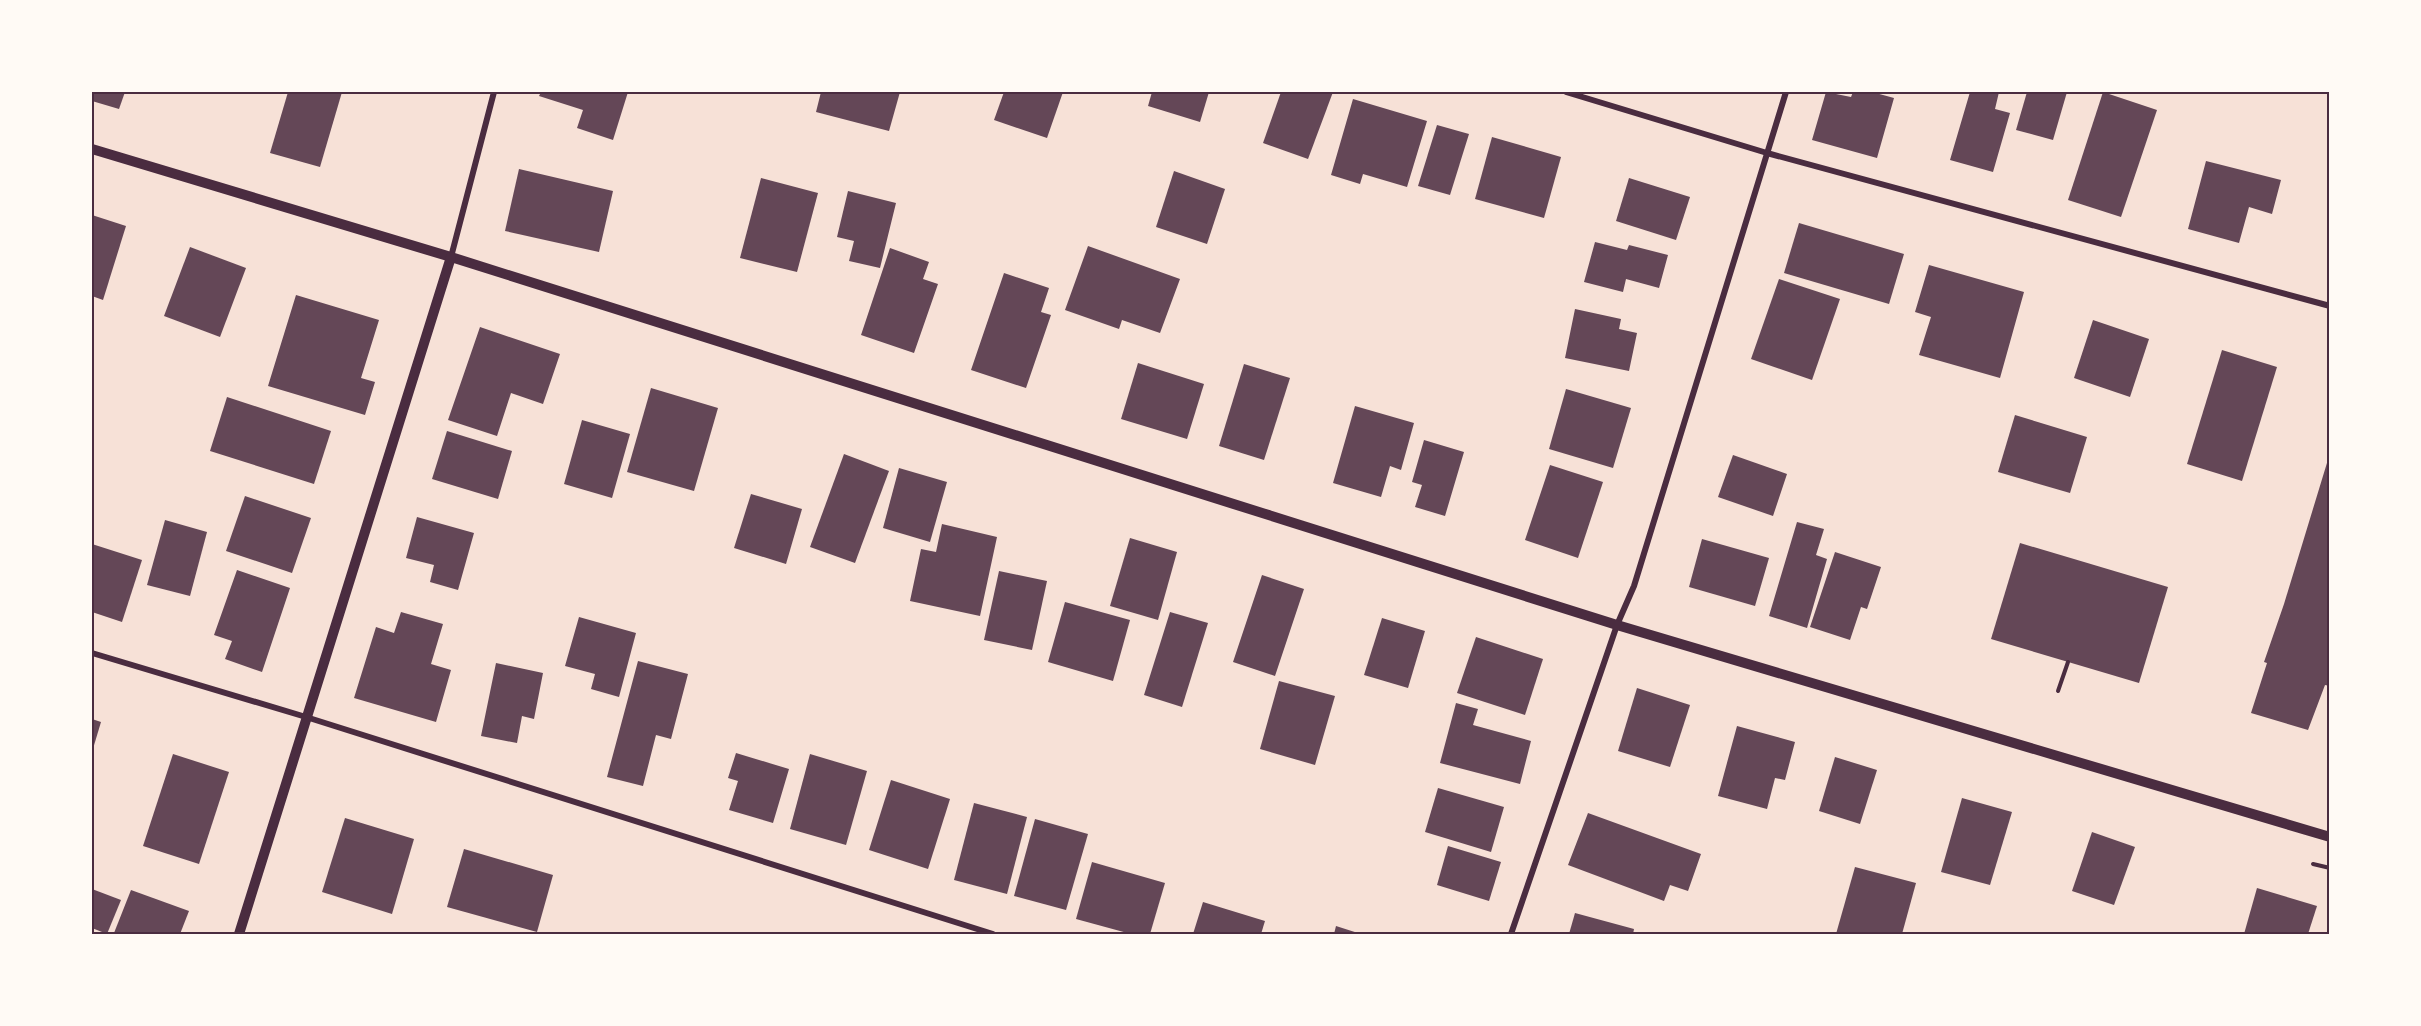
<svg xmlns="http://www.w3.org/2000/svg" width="2421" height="1026" font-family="Barlow,sans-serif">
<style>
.building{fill:#644757}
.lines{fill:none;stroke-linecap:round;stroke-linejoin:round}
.path{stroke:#4a2c40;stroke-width:4}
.minor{stroke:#4a2c40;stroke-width:6}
.tertiary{stroke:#4a2c40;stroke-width:10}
.neatline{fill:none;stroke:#4a2c40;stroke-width:2}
</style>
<rect width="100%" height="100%" fill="#f7e1d7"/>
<g class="building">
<polygon points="92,92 125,92 119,109 92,101"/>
<polygon points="288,92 342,92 320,167 270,153"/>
<polygon points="541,92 628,92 613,140 577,128 583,110 539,96"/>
<polygon points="821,92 900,92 889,131 816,112"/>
<polygon points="1004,92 1063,92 1047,138 994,120"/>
<polygon points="1152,92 1209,92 1200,122 1148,106"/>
<polygon points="1281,92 1333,92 1308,159 1263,143"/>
<polygon points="1826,92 1851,97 1853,92 1872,92 1894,98 1877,158 1812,140"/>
<polygon points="1970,92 1999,92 1995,109 2010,113 1993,172 1950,160"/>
<polygon points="2027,92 2067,92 2053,140 2016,130"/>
<polygon points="2103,92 2157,110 2121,217 2068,200"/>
<polygon points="1353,99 1427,121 1407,187 1363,174 1360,184 1331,175"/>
<polygon points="1437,125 1469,134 1450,195 1418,186"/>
<polygon points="1492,137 1561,157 1544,218 1475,199"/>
<polygon points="2206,161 2281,180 2272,214 2249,207 2239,243 2188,229"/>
<polygon points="519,169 613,191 599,252 505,231"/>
<polygon points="1174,171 1225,189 1207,244 1156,227"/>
<polygon points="761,178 818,193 797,272 740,258"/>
<polygon points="1629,178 1690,197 1676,240 1616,221"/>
<polygon points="848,191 896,203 880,268 849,261 854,241 837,237"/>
<polygon points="92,215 126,226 103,300 92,296"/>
<polygon points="1799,223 1904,254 1889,304 1784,273"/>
<polygon points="1595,242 1627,250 1629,245 1668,255 1659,288 1626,279 1623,292 1584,282"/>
<polygon points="1088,246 1180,279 1160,333 1122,320 1119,329 1065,310"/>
<polygon points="190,247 246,268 220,337 164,316"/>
<polygon points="890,248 929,262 923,279 938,284 914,353 861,335"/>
<polygon points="1929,265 2024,292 2000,378 1919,355 1931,317 1915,312"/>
<polygon points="1004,273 1049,288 1041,312 1051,315 1026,388 971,370"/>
<polygon points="1779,279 1840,299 1812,380 1751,359"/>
<polygon points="296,295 379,320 361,378 375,382 365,415 268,386"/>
<polygon points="1575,309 1621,319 1619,329 1637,333 1629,371 1565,358"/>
<polygon points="2093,320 2149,339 2130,397 2074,378"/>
<polygon points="480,327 560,354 543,404 511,393 497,436 448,420"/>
<polygon points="2222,350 2277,367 2242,481 2187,464"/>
<polygon points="1138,363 1204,384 1187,439 1121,419"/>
<polygon points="1244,364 1290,378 1264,460 1219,446"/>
<polygon points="651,388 718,408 694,491 627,472"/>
<polygon points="1566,389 1631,408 1613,468 1549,449"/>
<polygon points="227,397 331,431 314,484 210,451"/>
<polygon points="1355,406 1414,423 1401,470 1390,466 1381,497 1333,483"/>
<polygon points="2015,415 2087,437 2070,493 1998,472"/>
<polygon points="582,420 630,434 612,498 564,484"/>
<polygon points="447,431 512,451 498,499 432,479"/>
<polygon points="1424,440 1464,452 1445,516 1415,507 1422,485 1412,482"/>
<polygon points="2330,453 2330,686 2325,685 2308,730 2251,713 2267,663 2264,662 2284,604"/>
<polygon points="844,454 889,471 855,563 810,547"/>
<polygon points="1733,455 1787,474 1773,516 1718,497"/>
<polygon points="1550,465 1603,482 1578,558 1525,540"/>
<polygon points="899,468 947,482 930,542 883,528"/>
<polygon points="751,494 802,509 786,564 734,548"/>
<polygon points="245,496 311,518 292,573 226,551"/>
<polygon points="417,517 474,533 458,590 430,582 434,565 406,558"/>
<polygon points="165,520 207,532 190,596 147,585"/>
<polygon points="1797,522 1824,529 1816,555 1827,559 1807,628 1769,616"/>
<polygon points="942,524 997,537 980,616 910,601 921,549 936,552"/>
<polygon points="1130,538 1177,552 1158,620 1110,606"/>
<polygon points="1702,539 1769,558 1755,606 1689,587"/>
<polygon points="2020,543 2168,587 2139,683 1991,639"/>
<polygon points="92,544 142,560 122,622 92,612"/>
<polygon points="1835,552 1881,567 1867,609 1861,607 1850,640 1810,627"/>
<polygon points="237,570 290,588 262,672 225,659 232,641 214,635"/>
<polygon points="999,571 1047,581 1032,650 984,640"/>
<polygon points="1262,575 1304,589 1275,676 1233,662"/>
<polygon points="1065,602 1130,620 1113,681 1048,662"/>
<polygon points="401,612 443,624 431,664 451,670 436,722 354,698 376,627 394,633"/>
<polygon points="1170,612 1208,623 1182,707 1144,695"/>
<polygon points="579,617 636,633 619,697 591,689 595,674 565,666"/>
<polygon points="1382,618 1425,631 1408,688 1364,675"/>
<polygon points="1476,637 1543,659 1525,715 1457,693"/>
<polygon points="638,661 688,674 671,739 656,735 643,786 607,777"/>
<polygon points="496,663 543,673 534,719 522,716 517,743 481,736"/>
<polygon points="1279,681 1335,696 1315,765 1260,749"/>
<polygon points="1637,688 1690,705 1670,767 1618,751"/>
<polygon points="1456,703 1478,709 1473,725 1531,741 1520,784 1440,763"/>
<polygon points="92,719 101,722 92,752"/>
<polygon points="1737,726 1795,742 1785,780 1775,778 1767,809 1718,796"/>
<polygon points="736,753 789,769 773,823 729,810 738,781 728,778"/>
<polygon points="173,754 229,772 199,864 143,846"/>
<polygon points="810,754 867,771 846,845 790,829"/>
<polygon points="1835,757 1877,770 1860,824 1819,811"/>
<polygon points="891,780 950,799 928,869 869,850"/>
<polygon points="1438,788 1504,807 1491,852 1425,832"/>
<polygon points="1962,798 2012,812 1990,885 1941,872"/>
<polygon points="974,803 1027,817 1007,894 954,880"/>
<polygon points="1588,813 1701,854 1688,891 1670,885 1664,901 1568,865"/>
<polygon points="345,818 414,839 392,914 322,892"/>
<polygon points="1035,819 1088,834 1066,910 1014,896"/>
<polygon points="2092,832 2135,847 2114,905 2072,891"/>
<polygon points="1448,846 1501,862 1489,901 1437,885"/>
<polygon points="464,849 553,875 537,932 447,907"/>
<polygon points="1092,862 1165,883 1150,934 1131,934 1076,919"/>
<polygon points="1855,867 1916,883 1902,934 1836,934"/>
<polygon points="2257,888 2317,906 2308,934 2244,934"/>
<polygon points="92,889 121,900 107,934 92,928"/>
<polygon points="131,890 189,911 180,934 114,933"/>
<polygon points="1203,902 1265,921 1261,934 1193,934"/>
<polygon points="1575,913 1634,929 1633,934 1569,934"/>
<polygon points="1336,926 1361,934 1334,934"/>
</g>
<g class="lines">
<g class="path">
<polyline points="2058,691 2068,662"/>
<polyline points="2313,864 2330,868"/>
</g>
<g class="minor">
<polyline points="1566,92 1767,153 2330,306"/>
<polyline points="451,257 494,92"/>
<polyline points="92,653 306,717 993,934"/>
<polyline points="1511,934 1617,625 1634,586 1786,92"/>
</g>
<g class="tertiary">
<polyline points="92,149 451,257 1617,625 2330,837"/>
<polyline points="239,934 451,257"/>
</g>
</g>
<rect width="2421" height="1026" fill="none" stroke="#fffaf5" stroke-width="186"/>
<rect x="93" y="93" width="2235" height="840" class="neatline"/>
</svg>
